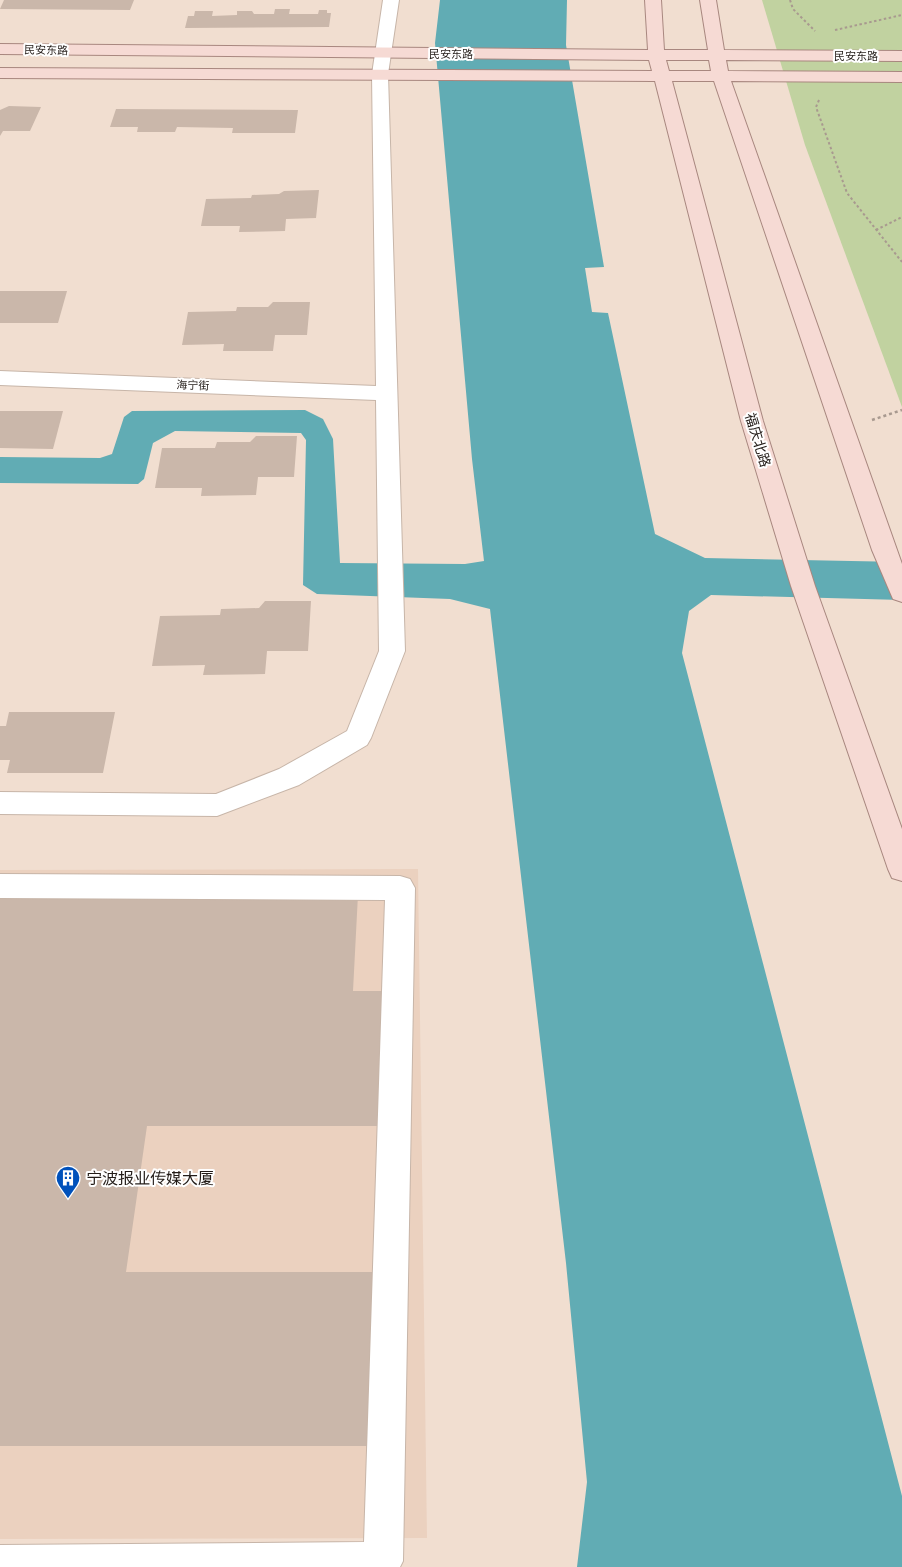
<svg xmlns="http://www.w3.org/2000/svg" width="902" height="1567" font-family="Literata,'Noto Sans SC',serif">
<style>
.built{fill:#ebd1bf}
.green{fill:#c1d2a0}
.water{fill:#61acb4}
.building{fill:#cab7aa}
.lines{fill:none;stroke-linecap:round;stroke-linejoin:round}
.minor-casing{stroke:#c7b5a8;stroke-width:2}
.major-casing{stroke:#a8877f;stroke-width:2}
.path-far1{stroke:#a8998f;stroke-width:2;stroke-dasharray:2.5 2.5;stroke-linecap:butt}
.path{stroke:#a8998f;stroke-width:2.5;stroke-dasharray:3 3;stroke-linecap:butt}
.minor{fill:#fff;fill-rule:evenodd}
.major{fill:#f6dad4;fill-rule:evenodd}
.labels{text-anchor:middle;stroke-width:4;stroke-linejoin:round;paint-order:stroke}
.far-street-label{font-size:11px;fill:#231c18;stroke:#fff}
.street-label{font-size:14px;fill:#231c18;stroke:#fff}
.near-poi-label{font-size:16px;fill:#231c18;stroke:#fff;text-anchor:start}
</style>
<rect width="100%" height="100%" fill="#f1ded0"/>
<polygon class="built" points="418,869 427,1538 0,1539 0,870"/>
<polygon class="green" points="762,0 902,0 902,407 805,145"/>
<polygon class="water" points="440,0 567,0 566,45 604,267 585,268 592,312 608,313 655,534 705,558 902,562 902,600 711,595 689,611 682,653 902,1496 902,1567 577,1567 587,1482 566,1263 490,609 450,599 317,594 303,585 306,440 301,433 175,431 153,443 144,479 138,484 0,483 0,457 100,458 112,454 124,417 132,411 305,410 323,419 333,439 340,563 465,564 484,561 472,459 435,43"/>
<g class="building">
<polygon points="4,0 134,0 130,10 0,9"/>
<polygon points="275,9 290,9 289,14 318,14 319,10 327,10 327,13 331,13 329,27 185,28 188,16 194,16 195,11 213,11 212,16 237,15 237,11 252,11 254,14 274,14"/>
<polygon points="9,106 41,107 30,131 3,131 0,136 0,110"/>
<polygon points="116,109 298,110 295,133 232,133 233,128 177,127 175,132 137,132 138,127 110,127"/>
<polygon points="319,190 316,218 286,219 285,231 239,232 240,226 201,226 206,199 251,198 252,195 279,194 284,191"/>
<polygon points="0,291 67,291 58,323 0,323"/>
<polygon points="273,302 310,302 307,335 275,335 273,351 223,351 224,344 182,345 188,312 236,311 237,307 268,307"/>
<polygon points="0,411 63,411 53,449 0,448"/>
<polygon points="256,436 297,436 294,477 258,477 256,495 201,496 202,488 155,488 162,448 215,448 217,442 250,442"/>
<polygon points="265,601 311,601 308,651 267,651 265,674 203,675 205,665 152,666 160,616 220,615 221,609 259,608"/>
<polygon points="9,712 115,712 103,773 7,773 10,760 0,760 0,726 6,726"/>
<polygon points="0,875 359,875 353,991 397,991 394,1126 147,1126 126,1272 387,1272 381,1446 0,1446"/>
</g>
<g class="lines">
<defs>
<g id="minor">
<polygon points="383,0 399,0 388,74 405,651 371,738 367,745 299,785 217,816 0,814 0,792 216,794 279,769 347,731 379,651 376,400 0,385 0,371 376,386 372,74"/>
<polygon points="0,874 400,876 410,879 415,888 403,1561 400,1567 0,1567 0,1545 364,1542 385,900 0,898"/>
</g>
<path id="major" d="M645,0H661L664,50H708L700,0H716L724,50L902,51V61L726,60L728,71L902,72V82L731,81L902,564V602L893,599L872,550L714,81H672L763,421L815,586L902,829V881L892,878L888,869L791,586L741,421L655,81L0,78V68L652,71L649,60L0,54V44L648,50ZM666,60H709L711,71H669Z"/>
</defs>
<use href="#minor" class="minor-casing"/>
<use href="#major" class="major-casing"/>
<g class="path-far1">
<polyline points="790,0 793,9 815,31"/>
<polyline points="835,30 902,15"/>
<polyline points="819,100 816,107 847,193 902,262"/>
<polyline points="876,230 902,217"/>
</g>
<polyline class="path" points="872,420 902,410"/>
<use href="#minor" class="minor"/>
<use href="#major" class="major"/>
</g>
<defs>
<symbol id="building-pin" viewBox="-11 -11 22 30"><path d="M0 17L-7.5 6A9.5 9.5 0 1 1 7.5 6Z" fill="#0051bb" stroke="#fff"/><path d="M-4-6H4V6H1V3H-1V6H-4ZM-2.5-4.3h1.7v1.8h-1.7ZM.8-4.3h1.7v1.8H.8ZM-2.5-1h1.7V.8h-1.7ZM.8-1h1.7V.8H.8Z" fill="#fff"/></symbol>
</defs>
<g fill-rule="evenodd">
<use href="#building-pin" x="54" y="1164" width="28" height="38"/>
</g>
<g class="labels">
<g class="far-street-label">
<text transform="translate(46 50) rotate(1)" y="4">民安东路</text>
<text x="451" y="58">民安东路</text>
<text x="856" y="60">民安东路</text>
<text transform="translate(193 385) rotate(2)" y="4">海宁街</text>
</g>
<g class="street-label">
<text transform="translate(758 440) rotate(73)" y="5">福庆北路</text>
</g>
<g class="near-poi-label">
<text x="86" y="1184">宁波报业传媒大厦</text>
</g>
</g>
</svg>
